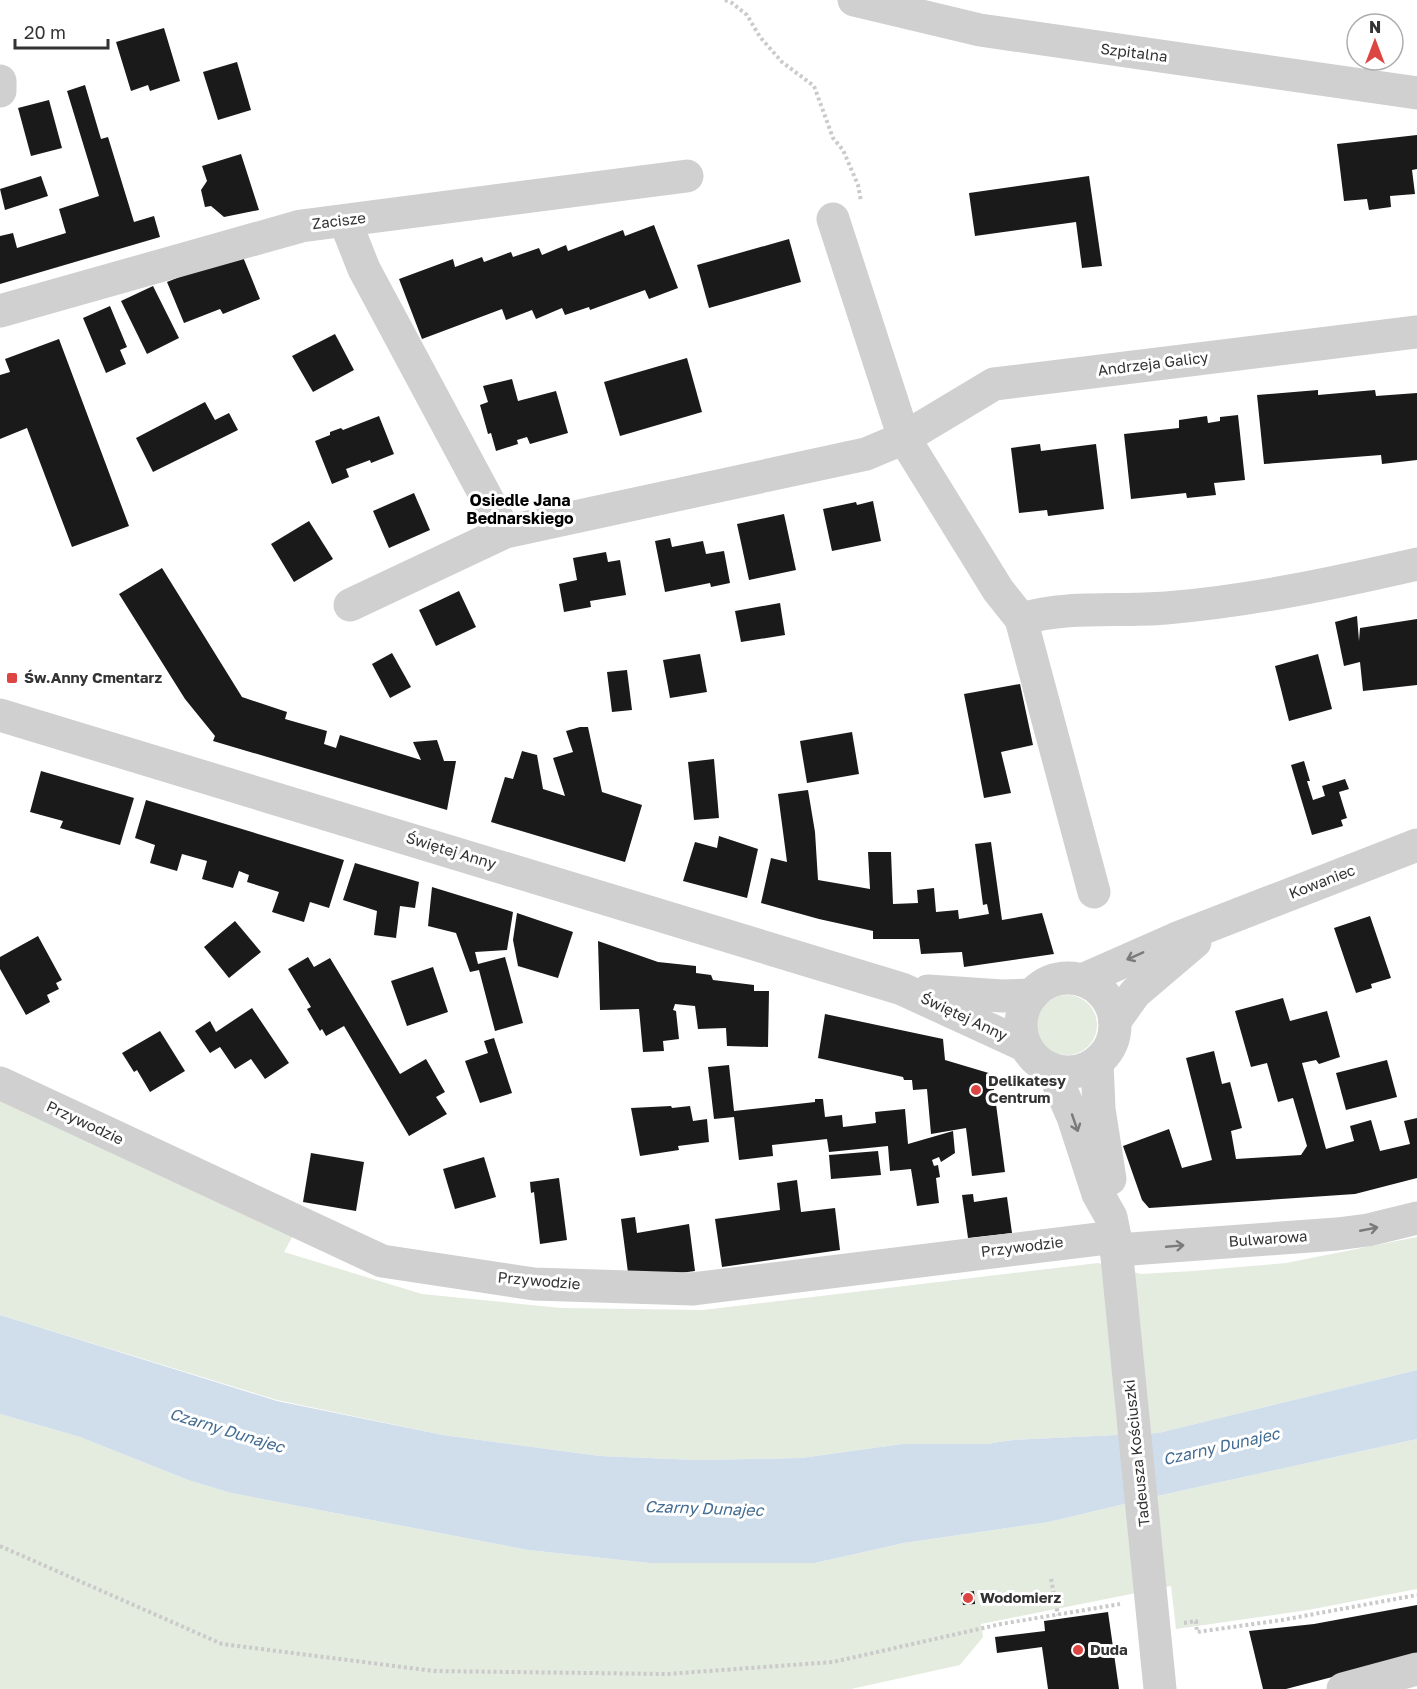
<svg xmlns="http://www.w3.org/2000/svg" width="1417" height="1689" font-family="'Golos Text',sans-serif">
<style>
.green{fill:#e4ebdf}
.water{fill:#d0deec}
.building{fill:#1a1a1a}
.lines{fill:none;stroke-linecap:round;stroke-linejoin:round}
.path{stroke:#cacaca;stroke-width:4;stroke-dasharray:3 3;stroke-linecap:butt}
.minor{stroke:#d0d0d0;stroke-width:33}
.oneway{stroke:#7a7a7a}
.poi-dot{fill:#dc4542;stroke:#fff;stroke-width:2}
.labels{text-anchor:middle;stroke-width:6;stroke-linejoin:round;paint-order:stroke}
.street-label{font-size:15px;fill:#333;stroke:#fff}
.poi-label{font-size:15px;font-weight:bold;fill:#333;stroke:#fff;text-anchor:start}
.neighbourhood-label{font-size:16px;font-weight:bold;fill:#000;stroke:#fff}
.water-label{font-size:16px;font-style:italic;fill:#436c92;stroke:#fff}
</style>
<rect width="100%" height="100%" fill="#fff"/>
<g class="green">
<circle cx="1067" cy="1025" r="30"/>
<polygon points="0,1095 296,1230 284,1252 422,1294 561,1308 703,1310 1098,1263 1141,1274 1193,1271 1286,1263 1417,1237 1417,1370 1158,1433 1013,1440 986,1444 902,1444 801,1458 699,1460 600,1456 443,1435 277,1400 0,1315"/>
<polygon points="0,1414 80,1437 188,1480 231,1493 528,1550 649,1563 815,1563 904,1543 1049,1522 1162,1495 1417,1439 1417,1589 1308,1610 1176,1629 1171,1586 981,1624 983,1637 960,1665 851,1689 0,1689"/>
</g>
<polygon class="water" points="0,1315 277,1401 443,1435 600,1456 699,1460 801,1458 902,1444 986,1444 1013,1440 1158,1433 1417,1370 1417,1439 1162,1495 1049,1522 904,1543 815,1563 649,1563 528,1550 231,1493 188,1480 80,1437 0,1414"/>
<g class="building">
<polygon points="164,28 180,81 150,91 148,85 131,91 116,42"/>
<polygon points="237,62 251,110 218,120 203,72"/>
<polygon points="85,85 101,139 108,137 134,222 154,216 160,237 0,284 0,236 13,233 17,248 66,233 59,209 99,196 67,91"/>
<polygon points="49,100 62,148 31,156 18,108"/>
<polygon points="1417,135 1417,169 1412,170 1415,194 1390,196 1391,207 1369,210 1367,199 1344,201 1337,144"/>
<polygon points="241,154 259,210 224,217 211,206 205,207 201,190 207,181 202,166"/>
<polygon points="41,176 48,196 5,210 0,189"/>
<polygon points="1089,176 1102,266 1082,268 1076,222 975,236 969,193"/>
<polygon points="654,225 678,288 649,299 645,290 590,310 589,307 565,315 562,308 536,319 532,310 506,320 502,309 422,339 399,279 453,259 455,267 482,257 484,262 511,252 513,257 539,248 542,255 566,245 568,251 623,230 625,236"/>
<polygon points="789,239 801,282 709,308 697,265"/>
<polygon points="241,252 260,299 223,314 220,309 184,323 167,282"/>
<polygon points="153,286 179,338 147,354 121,301"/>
<polygon points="110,306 127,347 120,350 126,364 106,373 83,318"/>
<polygon points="335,334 354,370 313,392 292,356"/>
<polygon points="59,339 129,526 72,547 27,428 0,439 0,375 10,372 5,359"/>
<polygon points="687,358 702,412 620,436 604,382"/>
<polygon points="512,379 518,401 556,391 568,433 530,444 527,437 517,440 518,444 496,451 491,433 488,434 480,405 488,402 483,386"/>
<polygon points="1318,390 1318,395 1375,390 1376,396 1417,393 1417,460 1382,464 1381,455 1264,464 1257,395"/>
<polygon points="205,402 215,420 229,413 238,430 153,472 136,438"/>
<polygon points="1238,415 1245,480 1214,483 1216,495 1187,498 1186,493 1131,499 1124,434 1179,428 1179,420 1207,416 1208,423 1220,421 1220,417"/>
<polygon points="379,416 394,454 371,463 370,460 346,469 349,477 332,484 315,441 330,435 330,432 341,428 343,430"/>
<polygon points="1040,444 1041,451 1096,444 1104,509 1048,516 1047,510 1019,513 1011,448"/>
<polygon points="414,493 430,530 389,548 373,511"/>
<polygon points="873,501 881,541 832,551 823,509 856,502 857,505"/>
<polygon points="784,514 796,570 749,580 737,524"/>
<polygon points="309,521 333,559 294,582 271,544"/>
<polygon points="670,538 672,547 703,541 706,554 724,551 730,583 711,587 710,583 665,592 655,541"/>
<polygon points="606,552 608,562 620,560 626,595 590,601 591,607 564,612 559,584 577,580 573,558"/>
<polygon points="162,568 242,697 287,712 285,719 327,731 324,744 336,748 340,735 421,760 413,742 437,740 444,761 456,761 447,810 213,741 215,736 185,699 119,594"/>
<polygon points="459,591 476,627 436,646 419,610"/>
<polygon points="780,603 785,635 741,642 735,611"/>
<polygon points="1357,616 1359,641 1360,628 1417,619 1417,685 1363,691 1360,662 1344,666 1335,622"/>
<polygon points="392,653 411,687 390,698 372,664"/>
<polygon points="700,654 707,692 670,698 663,660"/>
<polygon points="1318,654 1332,709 1289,721 1275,666"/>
<polygon points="627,670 632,710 612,712 607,672"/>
<polygon points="1020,684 1033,745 1001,752 1011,793 984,798 964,694"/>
<polygon points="580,727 588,727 602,792 642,805 625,862 491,822 505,777 513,779 522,751 537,755 543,789 565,796 553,758 573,752 566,731"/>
<polygon points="852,732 859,774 807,783 800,741"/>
<polygon points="714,759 719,818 694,820 688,762"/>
<polygon points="1304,761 1310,781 1307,781 1313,800 1325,796 1322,786 1345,779 1349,789 1339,792 1347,818 1341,820 1343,826 1312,835 1291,765"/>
<polygon points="41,771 134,798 120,845 60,828 63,821 30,812"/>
<polygon points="808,790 815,832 818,880 870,889 868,852 891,852 893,904 918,903 917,890 934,888 936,912 958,910 959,919 989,914 987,904 983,905 975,844 991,842 1002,920 1042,913 1054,954 964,967 962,952 921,954 919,939 873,939 873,931 819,919 761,903 771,858 787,862 778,794"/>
<polygon points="146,800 344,860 329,908 310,902 304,922 272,912 279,892 247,882 249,875 239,871 233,888 202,879 207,861 182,854 177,871 150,863 155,845 135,838"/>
<polygon points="719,836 758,849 747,898 683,881 695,842 717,848"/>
<polygon points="355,863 419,882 415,908 400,906 396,938 374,935 377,911 343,900"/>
<polygon points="432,887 513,912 507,950 475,952 478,964 505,957 523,1023 495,1031 479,970 470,972 456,933 428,926"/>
<polygon points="517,913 573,932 558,978 518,966 513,940"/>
<polygon points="1370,916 1391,978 1371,984 1372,988 1356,993 1334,928"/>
<polygon points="235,921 261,952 229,978 204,947"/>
<polygon points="38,936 62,980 56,983 59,989 47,995 50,1002 26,1015 0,969 0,957"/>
<polygon points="598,941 658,962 696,966 696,973 711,975 713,980 754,985 754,991 769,991 768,1047 727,1046 726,1028 698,1029 695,1006 675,1004 673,1010 676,1011 679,1039 663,1041 664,1051 643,1052 639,1009 600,1010"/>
<polygon points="308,957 314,967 330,958 400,1074 426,1059 445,1092 436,1097 447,1114 409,1136 344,1026 326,1036 322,1029 320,1031 307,1009 311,1007 288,969"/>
<polygon points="433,967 448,1012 407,1026 391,981"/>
<polygon points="1283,998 1290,1021 1327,1011 1340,1057 1319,1064 1316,1060 1302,1063 1326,1149 1354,1141 1350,1126 1371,1120 1380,1151 1410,1144 1404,1121 1417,1118 1417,1178 1355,1194 1149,1208 1142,1200 1123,1146 1169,1129 1182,1168 1212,1160 1186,1058 1214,1051 1222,1084 1230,1082 1242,1128 1231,1131 1236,1159 1301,1155 1307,1146 1293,1098 1278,1102 1267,1063 1251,1067 1235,1011"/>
<polygon points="252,1008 289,1063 265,1079 251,1059 235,1069 220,1047 210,1053 195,1031 210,1021 216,1032"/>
<polygon points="825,1014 943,1039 945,1060 992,1074 1005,1172 972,1176 966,1128 931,1134 927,1089 913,1090 912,1080 904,1080 903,1077 818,1058"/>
<polygon points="160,1031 185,1071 150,1092 137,1070 134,1072 122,1053"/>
<polygon points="494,1038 512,1093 480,1103 465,1061 488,1053 484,1041"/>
<polygon points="1387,1060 1397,1097 1346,1110 1336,1073"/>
<polygon points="729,1065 734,1111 815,1102 815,1099 823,1099 825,1117 842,1115 843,1127 876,1123 875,1112 905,1109 908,1144 953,1131 955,1153 941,1162 939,1157 932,1160 934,1166 938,1165 940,1177 936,1178 939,1203 917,1206 911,1169 890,1171 888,1146 829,1152 827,1139 772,1145 773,1156 739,1160 734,1117 714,1119 708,1067"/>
<polygon points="671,1106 672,1108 690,1106 693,1121 707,1119 709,1142 678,1146 679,1150 640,1156 631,1108"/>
<polygon points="878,1151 881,1175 831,1179 829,1155"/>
<polygon points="311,1153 364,1162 356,1211 303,1202"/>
<polygon points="484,1157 496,1197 455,1209 443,1169"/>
<polygon points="559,1178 567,1240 540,1244 534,1192 531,1193 530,1182"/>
<polygon points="797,1180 801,1212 835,1208 840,1250 722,1267 715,1219 780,1210 777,1183"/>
<polygon points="973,1194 974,1202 1007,1197 1012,1233 968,1238 962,1195"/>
<polygon points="635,1217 637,1233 689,1224 695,1271 629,1280 621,1219"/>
<polygon points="974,1591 975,1604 963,1605 961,1593"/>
<polygon points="1417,1605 1417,1655 1286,1689 1263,1689 1249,1631 1314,1624"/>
<polygon points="1108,1612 1119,1689 1048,1689 1042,1647 997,1653 995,1637 1045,1631 1044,1621"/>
</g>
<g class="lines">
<g class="path">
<polyline points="725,0 732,3 747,15 760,37 782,62 814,86 833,138 843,150 858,185 861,201"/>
<polyline points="0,1546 222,1644 434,1671 667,1674 833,1662 1001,1624 1120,1604"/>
<polyline points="1051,1579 1058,1615"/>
<polyline points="1184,1623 1196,1621 1197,1632 1282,1620 1417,1595"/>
</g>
<g class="minor">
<polyline points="854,0 980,30 1417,93"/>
<polyline points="0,81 0,91"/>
<polyline points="833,219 904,438 998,590 1021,619 1094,892"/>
<polyline points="345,221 364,269 505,532"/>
<polyline points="0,311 301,226 687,176"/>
<polyline points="350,605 505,532 866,454 904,438 994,384 1417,332"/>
<path d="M1021,619C1069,605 1117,612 1166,608C1251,601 1334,583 1417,564"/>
<polyline points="0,715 902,989 1026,1046"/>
<circle cx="1068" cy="1025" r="47"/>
<polyline points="1082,980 1175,939 1417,845"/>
<polyline points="928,991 1002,996 1032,995"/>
<polyline points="1115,1021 1135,993 1195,942"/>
<polyline points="1097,1062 1099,1109 1110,1179"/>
<polyline points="1052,1069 1073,1117 1098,1194 1111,1217 1115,1237 1160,1689"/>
<polyline points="0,1083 382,1261 534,1284 692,1289 1115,1237"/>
<polyline points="1117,1250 1337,1234 1368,1230 1417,1218"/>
<polyline points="1343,1689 1417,1669"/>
</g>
</g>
<defs><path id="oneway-shaft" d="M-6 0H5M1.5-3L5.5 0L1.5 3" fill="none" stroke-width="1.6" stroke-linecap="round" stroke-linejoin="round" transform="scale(1.5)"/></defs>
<g class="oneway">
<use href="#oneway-shaft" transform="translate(1135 956) rotate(156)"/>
<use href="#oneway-shaft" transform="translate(1075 1123) rotate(71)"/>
<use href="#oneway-shaft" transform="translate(1369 1229) rotate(-11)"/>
<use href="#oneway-shaft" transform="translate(1175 1246) rotate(-5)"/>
</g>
<g class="poi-dot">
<rect x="6" y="672" width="12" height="12" rx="3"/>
<circle cx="976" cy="1090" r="6"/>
<circle cx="968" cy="1598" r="6"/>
<circle cx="1078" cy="1650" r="6"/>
</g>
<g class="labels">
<g class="street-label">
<text transform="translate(1134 53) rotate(7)" y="5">Szpitalna</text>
<text transform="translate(339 221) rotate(-7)" y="5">Zacisze</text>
<text transform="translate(1153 364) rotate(-7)" y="5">Andrzeja Galicy</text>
<text transform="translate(451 851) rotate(17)" y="5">Świętej Anny</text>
<text transform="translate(1322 882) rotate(-21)" y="5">Kowaniec</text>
<text transform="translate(964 1017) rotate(25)" y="5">Świętej Anny</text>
<text transform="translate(85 1123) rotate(25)" y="5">Przywodzie</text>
<text transform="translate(1268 1239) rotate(-4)" y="5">Bulwarowa</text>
<text transform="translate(1022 1247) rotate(-7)" y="5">Przywodzie</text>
<text transform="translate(539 1281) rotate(5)" y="5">Przywodzie</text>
<text transform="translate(1137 1453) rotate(-96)" y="5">Tadeusza Kościuszki</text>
</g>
<g class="poi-label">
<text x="24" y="683">Św.Anny Cmentarz</text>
<text x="988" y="1086">Delikatesy<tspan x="988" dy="17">Centrum</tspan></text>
<text x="980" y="1603">Wodomierz</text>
<text x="1090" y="1655">Duda</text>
</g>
<g class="neighbourhood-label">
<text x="520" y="506">Osiedle Jana<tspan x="520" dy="18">Bednarskiego</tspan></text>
</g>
<g class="water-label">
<text transform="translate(227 1430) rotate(17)" y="6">Czarny Dunajec</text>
<text transform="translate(1221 1446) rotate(-13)" y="6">Czarny Dunajec</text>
<text transform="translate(704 1508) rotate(2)" y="6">Czarny Dunajec</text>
</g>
</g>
<g transform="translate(1375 42)"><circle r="28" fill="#ffffff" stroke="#adadad" stroke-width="1.5"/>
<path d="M0-4.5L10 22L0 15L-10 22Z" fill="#dc4542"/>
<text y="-9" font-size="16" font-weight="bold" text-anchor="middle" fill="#333333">N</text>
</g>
<path d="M15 39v9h93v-9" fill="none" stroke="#333333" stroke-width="3"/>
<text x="24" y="39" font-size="18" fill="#333333" stroke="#ffffff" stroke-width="4.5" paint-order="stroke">20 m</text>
</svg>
